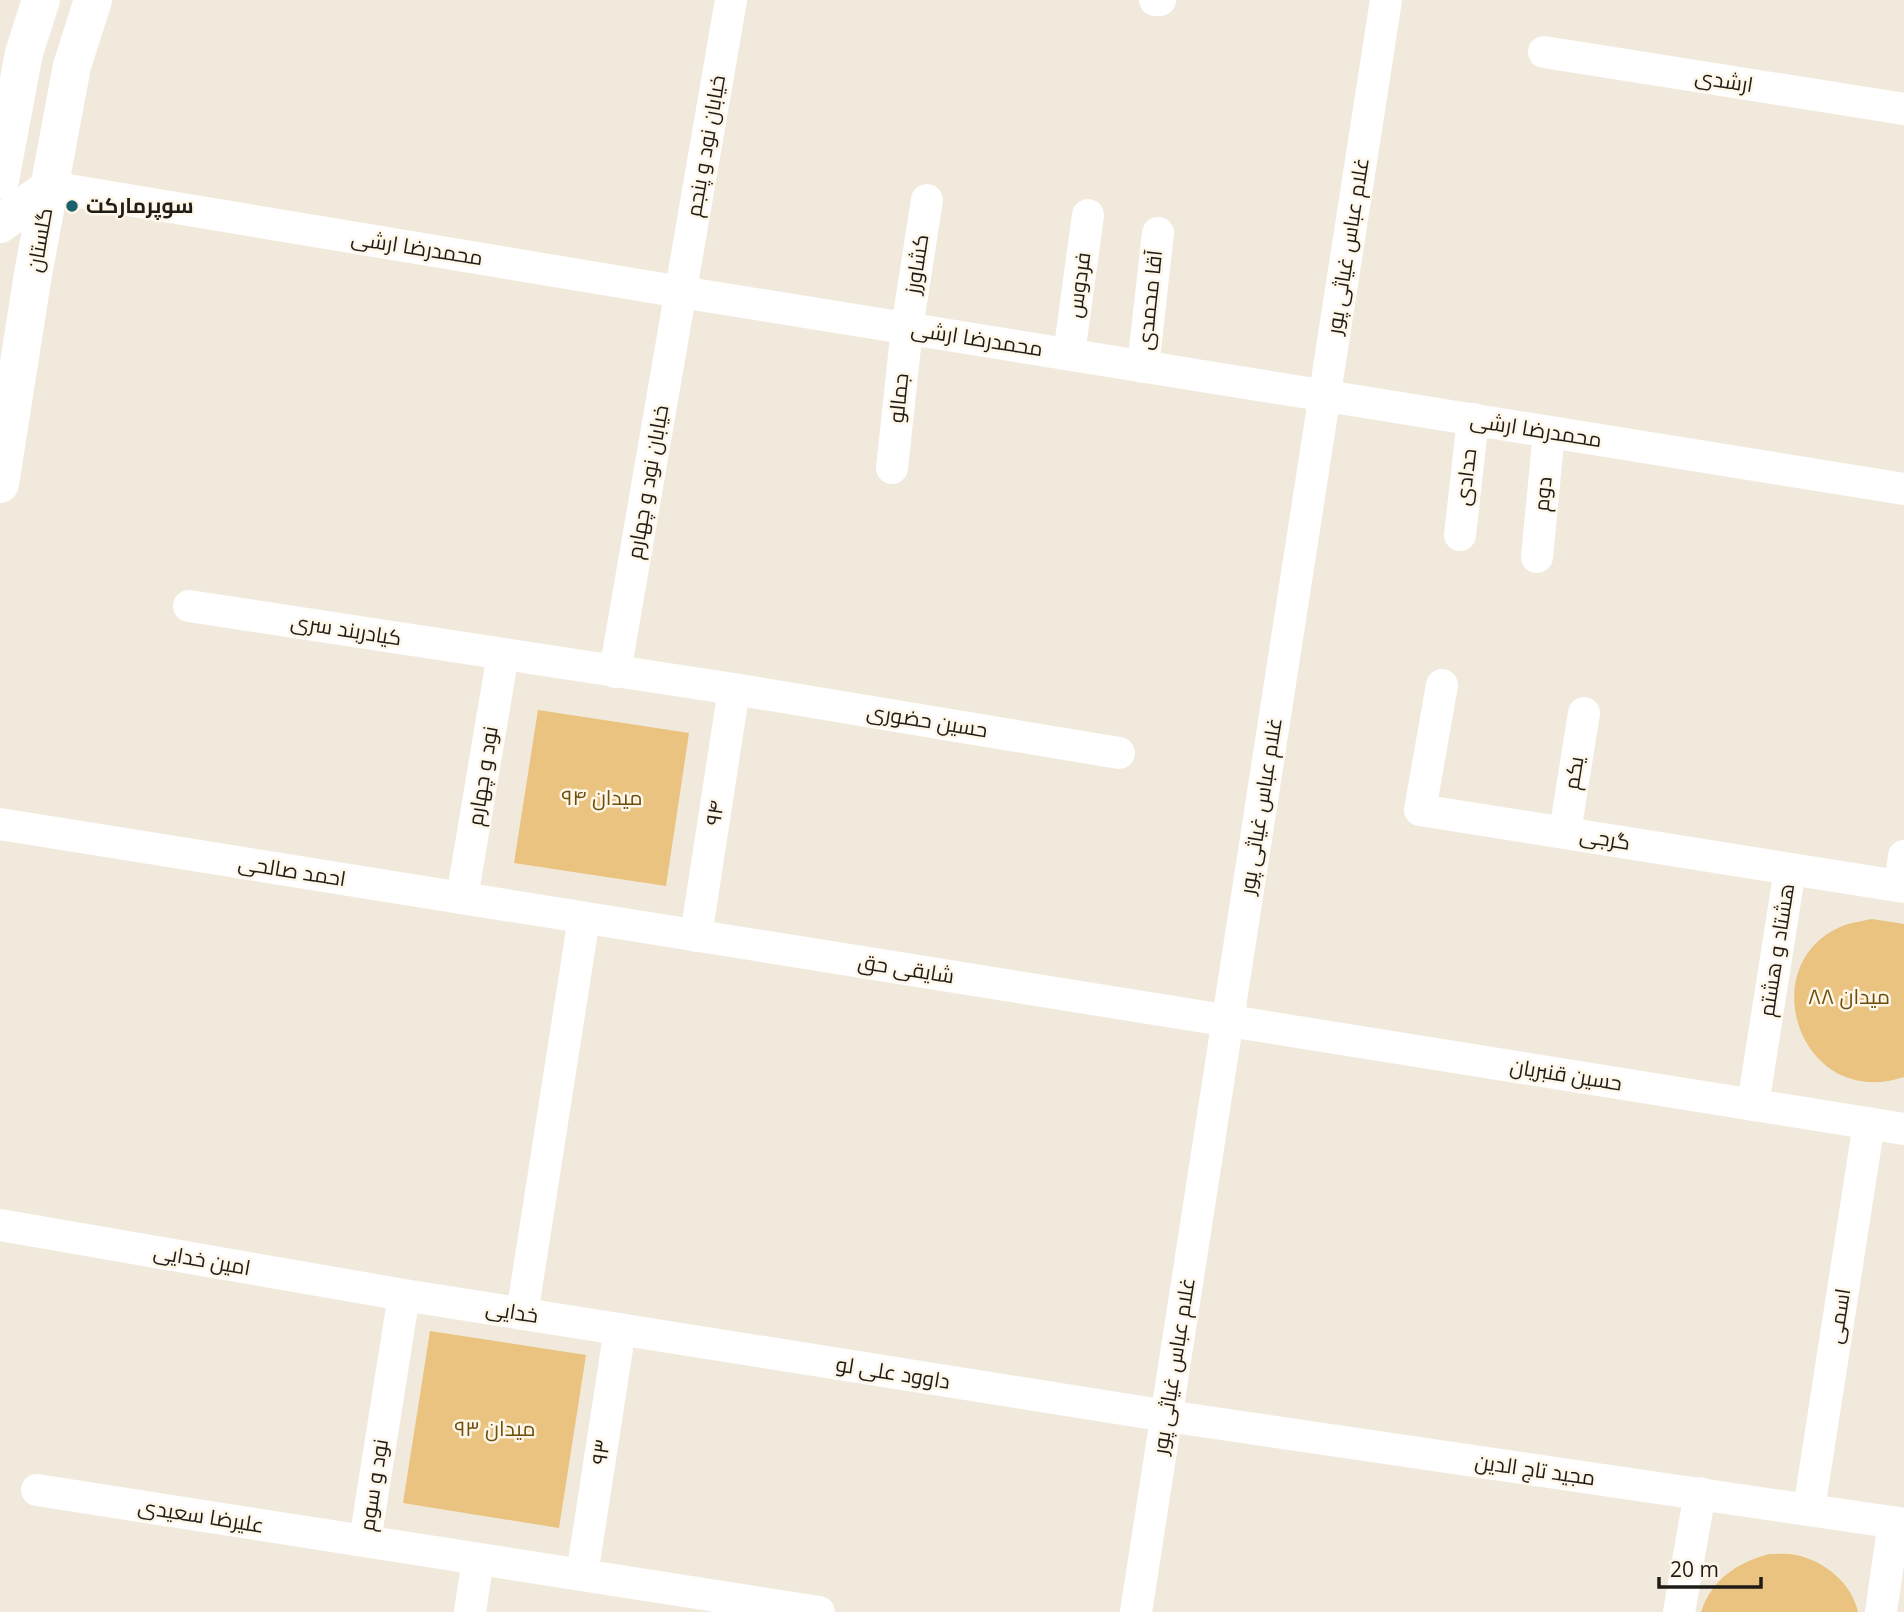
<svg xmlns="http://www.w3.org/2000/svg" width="1904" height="1612" font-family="'Open Sans',Cairo,sans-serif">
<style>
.green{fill:#e9c37f}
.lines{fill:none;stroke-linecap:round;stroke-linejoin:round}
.street{stroke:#fff;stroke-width:32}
.secondary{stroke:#fff;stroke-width:38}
.poi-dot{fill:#18626f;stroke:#fef6e8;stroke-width:2.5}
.labels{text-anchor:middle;stroke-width:5;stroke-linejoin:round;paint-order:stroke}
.street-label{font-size:21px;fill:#1f1c17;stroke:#fef6e8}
.poi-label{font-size:21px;font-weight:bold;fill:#1f1c17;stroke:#fef6e8;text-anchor:start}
.park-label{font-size:21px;fill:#6d4f0b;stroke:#fef6e8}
</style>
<rect width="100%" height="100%" fill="#f1e9db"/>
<g class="green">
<polygon points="538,710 689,733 666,886 514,863"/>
<path d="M1872,919L1904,924V1077C1799,1112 1750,961 1845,925C1854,922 1863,921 1872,919Z"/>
<polygon points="430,1331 586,1355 559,1528 403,1503"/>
<path d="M1769,1554C1778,1554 1788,1553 1796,1555C1824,1561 1852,1583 1858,1612H1701C1712,1579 1737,1563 1769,1554Z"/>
</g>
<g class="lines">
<g class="street">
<polyline points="1155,0 1160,0"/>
<polyline points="1544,52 1904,109"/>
<polyline points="50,187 681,292 1904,489"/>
<polyline points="1069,354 1088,215"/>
<polyline points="1143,367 1158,233"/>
<polyline points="892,468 907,328 927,200"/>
<polyline points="1460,535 1473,419"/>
<polyline points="1537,557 1549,432"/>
<polyline points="189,606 734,689 1119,753"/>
<polyline points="615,672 731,0"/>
<polyline points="1442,685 1420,810 1904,887"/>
<polyline points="0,824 1904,1129"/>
<polyline points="1565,832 1584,713"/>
<polyline points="1900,886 1904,856"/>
<polyline points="462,898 503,654"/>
<polyline points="696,936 734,689"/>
<polyline points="1753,1105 1790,869"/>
<polyline points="0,1225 404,1295 1167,1416 1904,1524"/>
<polyline points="522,1314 584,918"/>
<polyline points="37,1490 819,1612"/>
<polyline points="1809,1509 1869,1123"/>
<polyline points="365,1541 404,1295"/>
<polyline points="582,1575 620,1329"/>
<polyline points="470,1612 478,1559"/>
<polyline points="1136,1612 1386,0"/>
<polyline points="1679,1612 1700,1493"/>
<polyline points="1881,1612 1894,1522"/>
</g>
<g class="secondary">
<polyline points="0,180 24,53 41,0"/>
<polyline points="0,224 50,187"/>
<polyline points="0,484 33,274 72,66 93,0"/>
</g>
</g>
<circle class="poi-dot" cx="72" cy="206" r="7"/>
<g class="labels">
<g class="street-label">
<text transform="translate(1724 81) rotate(9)" y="7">ارشدی</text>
<text transform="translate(706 146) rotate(-80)" y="7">خیابان نود و پنجم</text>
<text transform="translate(40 240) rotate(-80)" y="7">گلستان</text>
<text transform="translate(1348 246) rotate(-81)" y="7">غلام عباس غیاثی ‌پور</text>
<text transform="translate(417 248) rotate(9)" y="7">محمدرضا ارشی</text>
<text transform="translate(917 264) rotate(-81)" y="7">کشاورز</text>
<text transform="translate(1079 285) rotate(-82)" y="7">فردوس</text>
<text transform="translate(1150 300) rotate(-84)" y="7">آقا محمدی</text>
<text transform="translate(977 339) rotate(9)" y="7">محمدرضا ارشی</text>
<text transform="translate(899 398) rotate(-84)" y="7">جمالو</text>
<text transform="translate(1536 430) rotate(9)" y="7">محمدرضا ارشی</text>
<text transform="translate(1466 477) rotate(-83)" y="7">حدادی</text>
<text transform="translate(648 482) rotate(-80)" y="7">خیابان نود و چهارم</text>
<text transform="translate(1543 494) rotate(-84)" y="7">دوم</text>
<text transform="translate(346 630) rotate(9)" y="7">کیادربند سری</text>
<text transform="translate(927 721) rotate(9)" y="7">حسین حضوری</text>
<text transform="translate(1574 773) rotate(-81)" y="7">یکم</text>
<text transform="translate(483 776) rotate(-81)" y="7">نود و چهارم</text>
<text transform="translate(1261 806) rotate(-81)" y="7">غلام عباس غیاثی ‌پور</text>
<text transform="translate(715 813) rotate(-81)" y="7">۹۴</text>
<text transform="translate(1605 839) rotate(9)" y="7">گرجی</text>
<text transform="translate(292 871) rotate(9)" y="7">احمد صالحی</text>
<text transform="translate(1777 950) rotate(-81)" y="7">هشتاد و هشتم</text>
<text transform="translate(906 969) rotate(9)" y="7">شایقی حق</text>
<text transform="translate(1566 1075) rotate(9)" y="7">حسین قنبریان</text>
<text transform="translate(202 1260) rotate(10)" y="7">امین خدایی</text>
<text transform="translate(512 1312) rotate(9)" y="7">خدایی</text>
<text transform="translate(1839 1316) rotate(-81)" y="7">اسمی</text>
<text transform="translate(1174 1366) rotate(-81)" y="7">غلام عباس غیاثی ‌پور</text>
<text transform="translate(893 1373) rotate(9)" y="7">داوود علی لو</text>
<text transform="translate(601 1452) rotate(-81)" y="7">۹۳</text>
<text transform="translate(1535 1470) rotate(8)" y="7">مجید تاج الدین</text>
<text transform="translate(374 1485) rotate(-81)" y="7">نود و سوم</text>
<text transform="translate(201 1516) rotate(9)" y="7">علیرضا سعیدی</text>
</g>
<g class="poi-label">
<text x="86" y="213">سوپرمارکت</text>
</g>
<g class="park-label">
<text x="602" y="805">میدان ۹۴</text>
<text x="1849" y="1004">میدان ۸۸</text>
<text x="495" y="1436">میدان ۹۳</text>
</g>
</g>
<path d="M1659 1577v10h102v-10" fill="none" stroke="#1f1c17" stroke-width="3.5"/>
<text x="1670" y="1577" font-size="21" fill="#1f1c17" stroke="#fef6e8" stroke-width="5" paint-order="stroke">20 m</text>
</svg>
